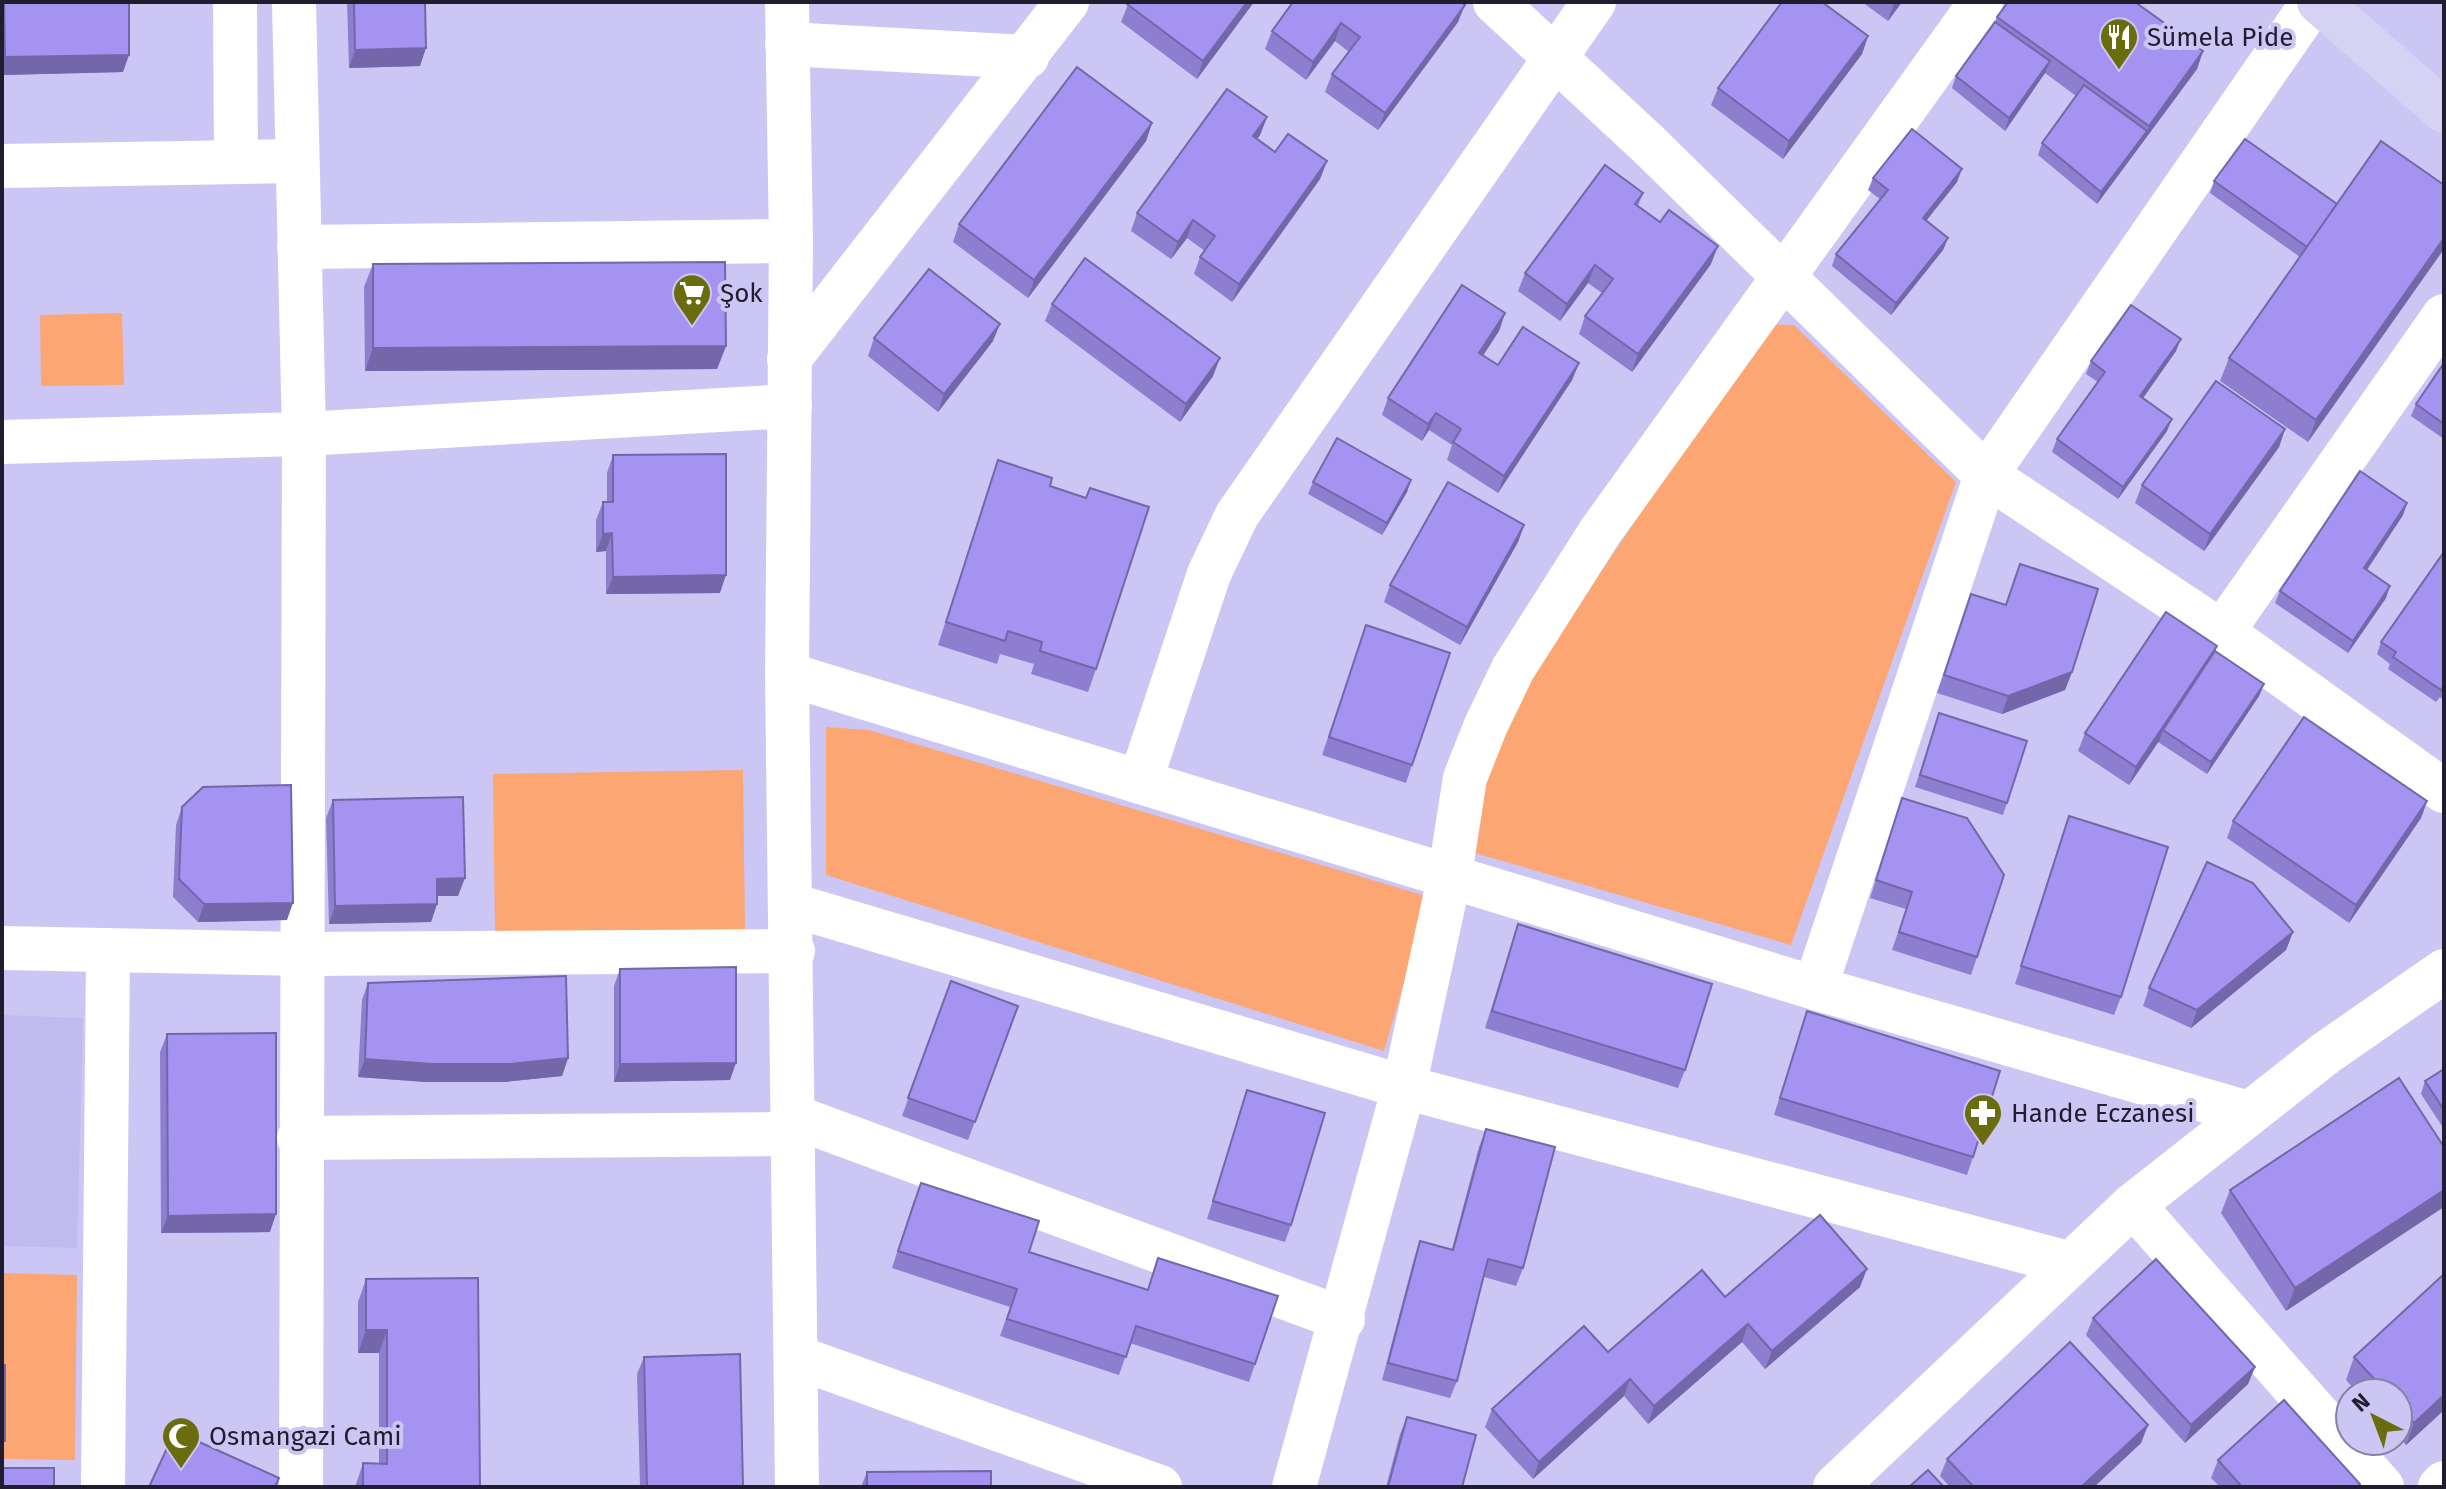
<svg xmlns="http://www.w3.org/2000/svg" width="2446" height="1489" font-family="'Fira Sans',sans-serif">
<style>
.built{fill:#c1baee}
.green{fill:#fba673}
.lines{fill:none;stroke-linecap:round;stroke-linejoin:round}
.minor{stroke:#fff;stroke-width:44}
.highway{stroke:#d6d2f3;stroke-width:44}
.wall{fill:#8d7ecf}
.shaded-wall{fill:#7367a9}
.building{fill:#a493f1;stroke:#7367a9;stroke-width:2}
.labels{text-anchor:middle;stroke-width:8;stroke-linejoin:round;paint-order:stroke}
.poi-label{font-size:26px;fill:#201d2e;stroke:#ccc6f4;text-anchor:start}
</style>
<rect width="100%" height="100%" fill="#ccc6f4"/>
<polygon class="built" points="2,1015 83,1018 77,1248 2,1246"/>
<g class="green">
<polygon points="122,313 124,385 41,386 40,315"/>
<polygon points="1768,324 1794,325 1956,482 1791,945 1475,853 1485,776 1534,671"/>
<polygon points="826,727 869,730 1429,897 1384,1051 826,875"/>
<polygon points="743,770 745,929 495,933 493,774"/>
<polygon points="2,1273 77,1275 75,1460 2,1459"/>
</g>
<g class="lines">
<g class="minor">
<polyline points="235,2 236,161"/>
<polyline points="294,2 304,434 301,1487"/>
<polyline points="787,2 791,241 787,674 797,1487"/>
<polyline points="1495,2 1648,144 1986,475 2222,632 2444,791"/>
<polyline points="787,44 1027,57"/>
<polyline points="2,166 296,161"/>
<polyline points="299,247 791,241"/>
<polyline points="789,359 1067,2"/>
<polyline points="2,442 304,434 790,406"/>
<polyline points="2222,632 2444,316"/>
<polyline points="787,674 1815,988 2248,1113"/>
<polyline points="1140,782 1209,574 1237,515 1594,2"/>
<polyline points="792,905 1404,1087 2068,1263"/>
<polyline points="2,948 302,954 793,951"/>
<polyline points="1815,988 1986,475 2313,2"/>
<polyline points="795,1117 1343,1319"/>
<polyline points="299,1138 795,1134"/>
<polyline points="2133,1205 2382,1487"/>
<polyline points="796,1357 1160,1487"/>
<polyline points="103,1487 108,952"/>
<polyline points="1294,1487 1404,1087 1450,874 1465,778 1486,725 1513,669 1600,532 1981,2"/>
<polyline points="1835,1487 2133,1205 2326,1053 2444,971"/>
<polyline points="2440,1487 2444,1483"/>
</g>
<polyline class="highway" points="2319,2 2444,111"/>
</g>
<g class="wall">
<polygon points="2,2 129,2 123,72 2,75"/>
<polygon points="347,2 425,2 420,66 349,68"/>
<polygon points="1129,2 1254,2 1197,79 1121,22"/>
<polygon points="1293,2 1458,22 1378,130 1325,92 1332,74 1349,52 1335,41 1306,80 1265,49 1272,31"/>
<polygon points="1862,2 1902,2 1888,21"/>
<polygon points="1997,17 2203,51 2197,69 2097,204 2038,155 2042,143 2076,96 2045,73 2005,131 1952,88 1956,76 1995,22"/>
<polygon points="1868,36 1862,54 1783,159 1711,105 1718,88"/>
<polygon points="1267,117 1260,135 1257,139 1275,152 1327,161 1320,179 1232,302 1194,274 1200,257 1205,251 1187,238 1171,259 1131,231 1137,213"/>
<polygon points="1152,123 1146,141 1028,298 953,242 959,224"/>
<polygon points="1873,178 1957,182 1926,220 1948,238 1943,250 1891,315 1832,266 1836,254 1880,199 1868,190"/>
<polygon points="2214,181 2337,204 2444,185 2308,442 2220,381 2229,358 2300,257 2210,193"/>
<polygon points="1643,193 1638,206 1711,264 1632,372 1579,334 1585,316 1602,293 1588,283 1560,321 1518,291 1525,273"/>
<polygon points="373,264 726,346 717,369 365,371 364,287"/>
<polygon points="1052,304 1213,376 1180,422 1045,321"/>
<polygon points="1505,313 1499,331 1483,355 1498,365 1579,363 1572,380 1498,493 1447,460 1452,445 1429,430 1422,441 1382,415 1388,398"/>
<polygon points="874,338 993,341 938,412 868,356"/>
<polygon points="2176,351 2143,398 2167,431 2118,499 2052,452 2057,439 2098,382 2086,374 2091,361"/>
<polygon points="2444,363 2444,439 2411,416 2416,404"/>
<polygon points="2285,429 2279,447 2204,551 2135,503 2142,485"/>
<polygon points="613,455 720,593 606,594 606,551 596,552 596,520 603,502 607,502 607,473"/>
<polygon points="998,460 1050,486 1096,669 1088,692 1031,674 1034,664 1000,654 997,664 938,645"/>
<polygon points="1411,480 1407,492 1382,535 1308,494 1313,482"/>
<polygon points="2407,503 2403,515 2367,570 2386,598 2348,653 2275,603 2280,591"/>
<polygon points="1524,525 1518,542 1460,645 1384,602 1390,585"/>
<polygon points="2444,552 2444,700 2440,697 2436,702 2388,669 2390,664 2377,654 2381,642"/>
<polygon points="1971,594 2006,605 2072,672 2065,690 2002,714 1937,693"/>
<polygon points="1360,643 1412,765 1406,783 1322,755"/>
<polygon points="2215,651 2264,684 2259,696 2207,774 2158,742 2159,741 2129,785 2078,751 2085,733"/>
<polygon points="1935,725 2027,741 2003,815 1915,787"/>
<polygon points="1902,798 1977,957 1971,975 1892,950 1906,909 1870,898"/>
<polygon points="333,800 458,896 437,896 437,904 431,922 329,924 326,818"/>
<polygon points="2427,801 2421,818 2349,923 2227,838 2233,821"/>
<polygon points="182,807 287,920 198,922 173,897 176,825"/>
<polygon points="2069,816 2121,997 2114,1015 2015,984"/>
<polygon points="1518,924 1685,1070 1678,1088 1485,1028"/>
<polygon points="2293,932 2286,950 2191,1028 2143,1006 2149,988"/>
<polygon points="620,969 730,1080 614,1082 614,986"/>
<polygon points="951,981 1018,1006 968,1140 902,1116"/>
<polygon points="368,983 568,1058 562,1076 504,1082 426,1082 358,1077 362,1000"/>
<polygon points="1807,1011 1973,1157 1967,1175 1774,1115"/>
<polygon points="167,1034 270,1232 161,1233 160,1052"/>
<polygon points="2444,1069 2444,1129 2421,1094 2425,1081"/>
<polygon points="2399,1078 2286,1311 2221,1213 2230,1190"/>
<polygon points="1247,1090 1291,1225 1285,1242 1207,1219"/>
<polygon points="1486,1129 1523,1268 1516,1286 1484,1277 1457,1381 1450,1398 1382,1380 1414,1259 1420,1241 1452,1249 1479,1147"/>
<polygon points="914,1200 1029,1252 1255,1364 1249,1382 1130,1343 1119,1375 1000,1336 1010,1307 892,1268"/>
<polygon points="2444,1274 2444,1410 2406,1445 2398,1437 2398,1393 2358,1393 2346,1380 2354,1357"/>
<polygon points="366,1279 480,1487 355,1487 363,1463 379,1464 379,1353 358,1353 358,1302"/>
<polygon points="1860,1287 1765,1369 1742,1342 1648,1424 1624,1396 1533,1479 1485,1427 1492,1409 1608,1352 1725,1297"/>
<polygon points="2093,1318 2255,1367 2248,1384 2185,1443 2086,1335"/>
<polygon points="644,1357 743,1487 640,1487 637,1374"/>
<polygon points="1407,1417 1462,1487 1386,1487 1400,1434"/>
<polygon points="2148,1425 2141,1443 2094,1487 1950,1487 1940,1476 1947,1459"/>
<polygon points="2218,1460 2359,1487 2220,1487 2211,1478"/>
<polygon points="867,1472 991,1487 861,1487"/>
</g>
<g class="shaded-wall">
<polygon points="1247,2 1254,2 1197,79 1203,61"/>
<polygon points="1895,2 1902,2 1888,21 1894,3"/>
<polygon points="1465,5 1458,22 1378,130 1385,113"/>
<polygon points="1341,23 1335,41 1306,80 1313,62"/>
<polygon points="1868,36 1862,54 1783,159 1789,141"/>
<polygon points="426,48 420,66 349,68 355,50"/>
<polygon points="2203,51 2197,69 2097,204 2101,192 2147,131 2149,126"/>
<polygon points="129,55 123,72 2,75 2,65 5,57"/>
<polygon points="2050,61 2045,73 2005,131 2009,118"/>
<polygon points="1267,117 1260,135 1247,154 1253,136"/>
<polygon points="1152,123 1146,141 1028,298 1034,280"/>
<polygon points="1327,161 1320,179 1232,302 1239,284"/>
<polygon points="1962,169 1957,182 1919,230 1923,218"/>
<polygon points="1193,220 1187,238 1171,259 1178,242"/>
<polygon points="1948,238 1943,250 1891,315 1896,303"/>
<polygon points="2444,238 2444,249 2308,442 2316,420"/>
<polygon points="1718,246 1711,264 1632,372 1638,354"/>
<polygon points="1595,265 1588,283 1560,321 1567,304"/>
<polygon points="1505,313 1499,331 1473,371 1479,353"/>
<polygon points="1000,324 993,341 938,412 944,394"/>
<polygon points="2181,339 2176,351 2136,408 2140,396"/>
<polygon points="726,346 717,369 365,371 373,348"/>
<polygon points="1220,358 1213,376 1180,422 1186,404"/>
<polygon points="1579,363 1572,380 1498,493 1504,476"/>
<polygon points="1436,413 1429,430 1422,441 1428,424"/>
<polygon points="2172,419 2167,431 2118,499 2123,487"/>
<polygon points="2285,429 2279,447 2204,551 2210,534"/>
<polygon points="1411,480 1407,492 1382,535 1387,523"/>
<polygon points="2407,503 2403,515 2360,580 2364,568"/>
<polygon points="1524,525 1518,542 1460,645 1467,627"/>
<polygon points="612,533 606,551 596,552 603,534"/>
<polygon points="726,575 720,593 606,594 613,577"/>
<polygon points="2390,586 2386,598 2348,653 2353,641"/>
<polygon points="2217,646 2211,663 2163,730 2159,741 2129,785 2136,767"/>
<polygon points="2072,672 2065,690 2002,714 2008,696"/>
<polygon points="2264,684 2259,696 2207,774 2211,762"/>
<polygon points="2427,801 2421,818 2349,923 2356,905"/>
<polygon points="465,878 458,896 430,896 437,879"/>
<polygon points="293,903 287,920 198,922 204,904"/>
<polygon points="437,904 431,922 329,924 335,906"/>
<polygon points="2293,932 2286,950 2191,1028 2197,1010"/>
<polygon points="568,1058 562,1076 504,1082 426,1082 358,1077 365,1059"/>
<polygon points="736,1063 730,1080 614,1082 620,1064"/>
<polygon points="2444,1190 2444,1207 2286,1311 2295,1288"/>
<polygon points="276,1214 270,1232 161,1233 168,1216"/>
<polygon points="1867,1269 1860,1287 1765,1369 1772,1351"/>
<polygon points="1748,1324 1742,1342 1648,1424 1654,1406"/>
<polygon points="366,1330 387,1330 379,1353 358,1353"/>
<polygon points="2255,1367 2248,1384 2185,1443 2191,1425"/>
<polygon points="1630,1379 1624,1396 1533,1479 1539,1462"/>
<polygon points="2444,1395 2444,1410 2406,1445 2414,1423"/>
<polygon points="2148,1425 2141,1443 2094,1487 2081,1487"/>
</g>
<g class="building">
<polygon points="4,2 129,2 129,55 5,57"/>
<polygon points="354,2 425,2 426,48 355,50"/>
<polygon points="1129,2 1247,2 1203,61 1127,4"/>
<polygon points="1293,2 1461,2 1465,5 1385,113 1332,74 1360,37 1341,23 1313,62 1272,31"/>
<polygon points="1782,2 1822,2 1868,36 1789,141 1718,88"/>
<polygon points="2008,2 2135,2 2203,51 2149,126 1997,17"/>
<polygon points="1995,22 2050,61 2009,118 1956,76"/>
<polygon points="1077,67 1152,123 1034,280 959,224"/>
<polygon points="2084,85 2147,131 2101,192 2042,143"/>
<polygon points="1227,89 1267,117 1253,136 1275,152 1288,134 1327,161 1239,284 1200,257 1215,236 1193,220 1178,242 1137,213"/>
<polygon points="1912,129 1962,169 1923,218 1948,238 1896,303 1836,254 1888,190 1873,178"/>
<polygon points="2245,139 2337,204 2307,247 2214,181"/>
<polygon points="2381,141 2444,185 2444,238 2316,420 2229,358"/>
<polygon points="1605,165 1643,193 1635,204 1660,222 1669,210 1718,246 1638,354 1585,316 1613,279 1595,265 1567,304 1525,273"/>
<polygon points="1085,258 1220,358 1186,404 1052,304"/>
<polygon points="725,262 726,346 373,348 373,264"/>
<polygon points="929,269 1000,324 944,394 874,338"/>
<polygon points="1462,285 1505,313 1479,353 1498,365 1523,327 1579,363 1504,476 1453,442 1461,429 1436,413 1428,424 1388,398"/>
<polygon points="2131,305 2181,339 2140,396 2172,419 2123,487 2057,439 2105,372 2091,361"/>
<polygon points="2444,363 2444,424 2416,404"/>
<polygon points="2216,381 2285,429 2210,534 2142,485"/>
<polygon points="1337,438 1411,480 1387,523 1313,482"/>
<polygon points="726,454 726,575 613,577 612,533 603,534 603,502 613,502 613,455"/>
<polygon points="998,460 1052,478 1050,486 1086,498 1090,488 1149,507 1096,669 1040,651 1042,642 1008,631 1005,641 946,622"/>
<polygon points="2360,471 2407,503 2364,568 2390,586 2353,641 2280,591"/>
<polygon points="1448,482 1524,525 1467,627 1390,585"/>
<polygon points="2444,552 2444,685 2441,690 2393,657 2396,652 2381,642"/>
<polygon points="2020,564 2098,589 2072,672 2008,696 1944,675 1971,594 2006,605"/>
<polygon points="2166,612 2217,646 2136,767 2085,733"/>
<polygon points="1366,625 1450,653 1412,765 1329,737"/>
<polygon points="2215,651 2264,684 2211,762 2163,730"/>
<polygon points="1939,713 2027,741 2007,803 1920,775"/>
<polygon points="2304,717 2427,801 2356,905 2233,821"/>
<polygon points="291,785 293,903 204,904 179,879 182,807 203,787"/>
<polygon points="463,797 465,878 437,879 437,904 335,906 333,800"/>
<polygon points="1902,798 1967,818 2004,875 1977,957 1899,932 1912,892 1876,880"/>
<polygon points="2069,816 2168,847 2121,997 2021,966"/>
<polygon points="2207,862 2253,883 2293,932 2197,1010 2149,988"/>
<polygon points="1518,924 1712,984 1685,1070 1492,1011"/>
<polygon points="736,967 736,1063 620,1064 620,969"/>
<polygon points="566,976 568,1058 510,1064 432,1064 365,1059 368,983"/>
<polygon points="951,981 1018,1006 975,1122 908,1098"/>
<polygon points="1807,1011 2000,1071 1973,1157 1780,1098"/>
<polygon points="276,1033 276,1214 168,1216 167,1034"/>
<polygon points="2444,1069 2444,1110 2425,1081"/>
<polygon points="2399,1078 2444,1147 2444,1190 2295,1288 2230,1190"/>
<polygon points="1247,1090 1325,1113 1291,1225 1213,1201"/>
<polygon points="1486,1129 1555,1147 1523,1268 1488,1259 1457,1381 1388,1363 1420,1241 1453,1250"/>
<polygon points="921,1183 1039,1221 1029,1252 1148,1290 1158,1258 1278,1296 1255,1364 1136,1326 1126,1357 1007,1319 1017,1289 898,1251"/>
<polygon points="1820,1215 1867,1269 1772,1351 1748,1324 1654,1406 1630,1379 1539,1462 1492,1409 1584,1326 1608,1352 1702,1270 1725,1297"/>
<polygon points="2156,1259 2255,1367 2191,1425 2093,1318"/>
<polygon points="2444,1274 2444,1395 2414,1423 2398,1405 2398,1393 2387,1393 2354,1357"/>
<polygon points="478,1278 480,1487 363,1487 363,1463 387,1464 387,1330 366,1330 366,1279"/>
<polygon points="2070,1342 2148,1425 2081,1487 1974,1487 1947,1459"/>
<polygon points="740,1354 743,1487 647,1487 644,1357"/>
<rect x="2" y="1365" width="3" height="76"/>
<polygon points="2284,1400 2360,1484 2356,1487 2242,1487 2218,1460"/>
<polygon points="1407,1417 1476,1435 1462,1487 1388,1487"/>
<polygon points="175,1431 279,1478 275,1487 149,1487"/>
<rect x="2" y="1468" width="52" height="19"/>
<polygon points="1928,1470 1944,1487 1909,1487"/>
<polygon points="991,1471 991,1487 867,1487 867,1472"/>
</g>
<defs>
<symbol id="restaurant-pin" viewBox="-11 -11 22 30"><path d="M0 17L-7.5 6A9.5 9.5 0 1 1 7.5 6Z" fill="#6b6c0e" stroke="#ccc6f4"/><path d="M-5-6h1v4h1v-4h1v4h1v-4h1v5L-1.5 .5V6h-2V.5L-5-1ZM5-6V6H3V1.5H1.5Q1.5-4 5-6Z" fill="#fff"/></symbol>
<symbol id="supermarket-pin" viewBox="-11 -11 22 30"><path d="M0 17L-7.5 6A9.5 9.5 0 1 1 7.5 6Z" fill="#6b6c0e" stroke="#ccc6f4"/><path d="M-6-5.5h2.5l.6 2H6L4.5 2H-2.5L-4.4-4H-6ZM-1.5 3.2a1.3 1.3 0 1 0 .1 0ZM3 3.2a1.3 1.3 0 1 0 .1 0Z" fill="#fff"/></symbol>
<symbol id="pharmacy-pin" viewBox="-11 -11 22 30"><path d="M0 17L-7.5 6A9.5 9.5 0 1 1 7.5 6Z" fill="#6b6c0e" stroke="#ccc6f4"/><path d="M-2-6h4v4h4v4h-4v4h-4v-4h-4v-4h4Z" fill="#fff"/></symbol>
<symbol id="mosque-pin" viewBox="-11 -11 22 30"><path d="M0 17L-7.5 6A9.5 9.5 0 1 1 7.5 6Z" fill="#6b6c0e" stroke="#ccc6f4"/><path d="M3.5-4.9A6 6 0 1 0 3.5 4.9A5 5 0 1 1 3.5-4.9Z" fill="#fff"/></symbol>
</defs>
<g fill-rule="evenodd">
<use href="#restaurant-pin" x="2097" y="15" width="44" height="60"/>
<use href="#supermarket-pin" x="670" y="271" width="44" height="60"/>
<use href="#pharmacy-pin" x="1961" y="1091" width="44" height="60"/>
<use href="#mosque-pin" x="159" y="1414" width="44" height="60"/>
</g>
<g class="labels">
<g class="poi-label">
<text x="2147" y="46">Sümela Pide</text>
<text x="720" y="302">Şok</text>
<text x="2011" y="1122">Hande Eczanesi</text>
<text x="209" y="1445">Osmangazi Cami</text>
</g>
</g>
<rect width="2446" height="1489" fill="none" stroke="#201d2e" stroke-width="8"/>
<g transform="translate(2374 1417) rotate(318)"><circle r="38" fill="#ccc6f4" stroke="#8782a5" stroke-width="2"/>
<path d="M0-6L14 30L0 20L-14 30Z" fill="#6b6c0e"/>
<text y="-12" font-size="22" font-weight="bold" text-anchor="middle" fill="#201d2e">N</text>
</g>
</svg>
